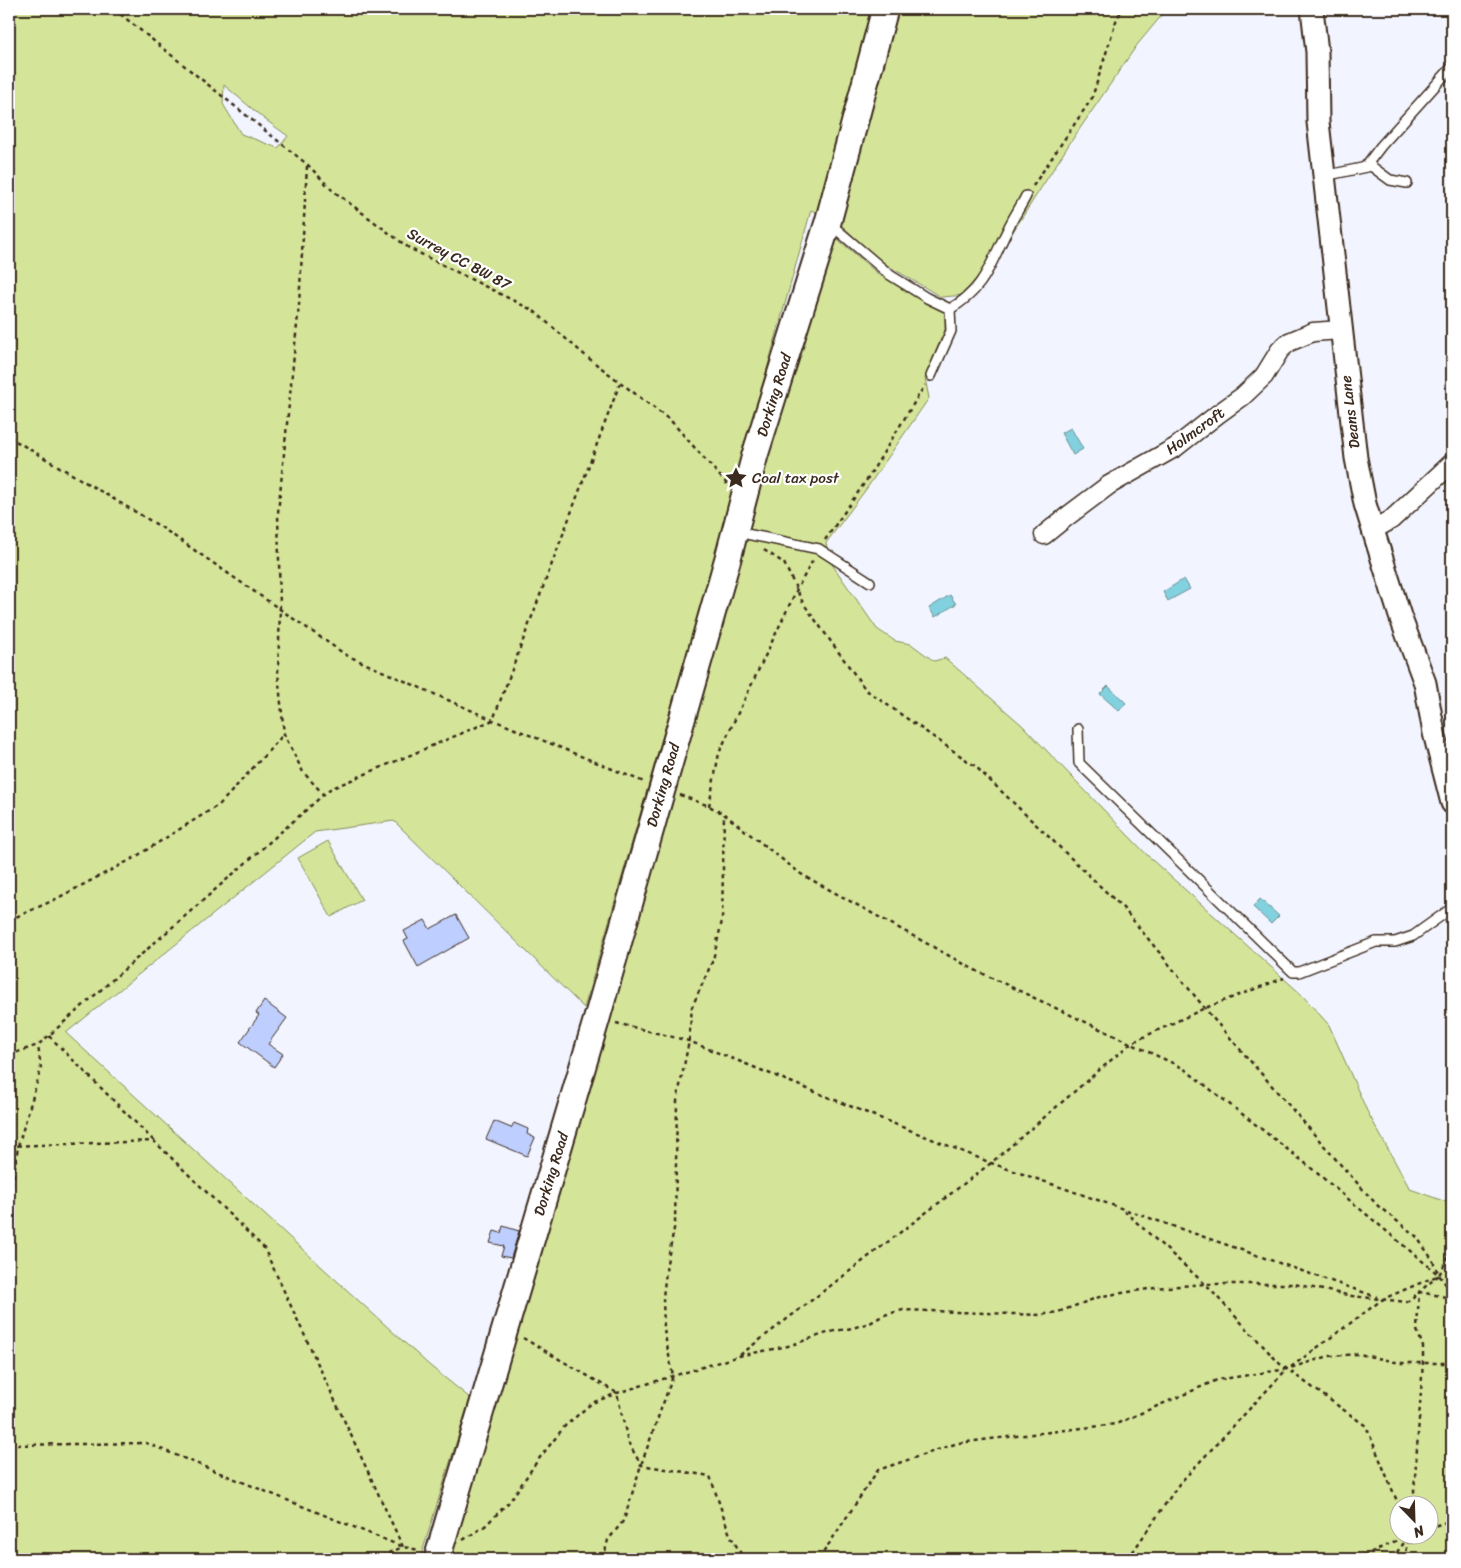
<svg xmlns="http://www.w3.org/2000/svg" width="1461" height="1568" font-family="Sriracha,sans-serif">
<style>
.green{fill:#d4e599;stroke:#88885c;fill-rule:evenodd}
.water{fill:#82d1df;stroke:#668e92}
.building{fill:#becefe;stroke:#3b2a1e}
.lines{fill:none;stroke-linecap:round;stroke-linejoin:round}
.service-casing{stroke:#3b2a1e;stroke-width:12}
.minor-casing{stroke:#3b2a1e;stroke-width:21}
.tertiary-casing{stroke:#3b2a1e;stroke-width:25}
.secondary-casing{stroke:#3b2a1e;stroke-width:29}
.path{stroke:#3b2a1e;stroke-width:2.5;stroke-dasharray:4 4;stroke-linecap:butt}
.service{stroke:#fff;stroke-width:9}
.minor{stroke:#fff;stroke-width:18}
.tertiary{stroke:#fff;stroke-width:21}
.secondary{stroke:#fff;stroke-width:25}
.labels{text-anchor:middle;stroke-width:4.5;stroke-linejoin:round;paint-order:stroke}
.street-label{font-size:15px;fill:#3b2a1e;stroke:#fff}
.poi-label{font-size:15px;fill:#3b2a1e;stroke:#fff;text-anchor:start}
</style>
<rect width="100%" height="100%" fill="#f2f5ff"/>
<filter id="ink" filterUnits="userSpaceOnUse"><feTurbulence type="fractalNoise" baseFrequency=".02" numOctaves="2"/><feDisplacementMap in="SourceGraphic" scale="10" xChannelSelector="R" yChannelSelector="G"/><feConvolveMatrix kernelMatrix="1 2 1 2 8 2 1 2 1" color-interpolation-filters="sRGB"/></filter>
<g filter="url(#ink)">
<g class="green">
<path d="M9,9H1167L1137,45L1070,143L996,258L966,295L941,297L880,261L837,221L811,210L724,524L584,1008L394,821L315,832L66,1033L429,1365L470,1398L420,1559H9ZM224,85L263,118L288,136L278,148L241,134L223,104Z"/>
<path d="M834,236L877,273L945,313V329L925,378L929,398L867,488L826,543L829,560L877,629L895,641L911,644L934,661L945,658L1022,725L1151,859L1301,994L1329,1025L1367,1111L1410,1189L1452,1204V1559H451L519,1326L827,238ZM1398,1506H1428V1536H1398Z"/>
<polygon points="328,841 362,900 331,917 298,858"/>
</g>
<g class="water">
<polygon points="1071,428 1083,449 1073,455 1061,433"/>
<polygon points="1184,579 1190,589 1168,601 1163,592"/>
<polygon points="950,595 956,604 935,617 929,608"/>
<polygon points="1108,686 1126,703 1119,711 1100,694"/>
<polygon points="1260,899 1279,916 1271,924 1253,907"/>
</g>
<g class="building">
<polygon points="456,915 469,938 418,967 404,941 408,939 404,931 425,920 430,929"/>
<polygon points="264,1001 287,1018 268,1044 283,1054 274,1067 240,1042 259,1015 256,1013"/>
<polygon points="494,1121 511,1128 514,1123 528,1129 527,1134 535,1138 527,1156 486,1139"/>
<polygon points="503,1226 519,1231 511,1258 501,1256 504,1246 490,1243 494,1231 501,1233"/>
</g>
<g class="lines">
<defs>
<g id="service">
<polyline points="1365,167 1381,146 1452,67"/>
<polyline points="1324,176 1371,166 1390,180 1407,183"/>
<path d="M829,223L890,275L927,298L950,309C985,289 990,264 1007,231C1012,219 1020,208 1026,196"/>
<polyline points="931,376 951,331 950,309"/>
<polyline points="737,532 819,549 870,582"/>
<polyline points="1078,729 1079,763 1293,972 1299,972 1376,942 1395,942 1413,936 1452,908"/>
</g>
<g id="minor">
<polyline points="1373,530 1391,520 1452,463"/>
<polyline points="1044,535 1065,518 1109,485 1176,447 1218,414 1243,396 1264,376 1280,350 1289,342 1313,332 1341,330"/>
</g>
<polyline id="tertiary" points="1312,9 1317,52 1318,122 1356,458 1365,504 1373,530 1400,616 1425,683 1434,733 1452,803"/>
<polyline id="secondary" points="437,1559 597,1018 728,558 755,455 828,222 885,9"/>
</defs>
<use href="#service" class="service-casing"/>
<use href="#minor" class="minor-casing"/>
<use href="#tertiary" class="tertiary-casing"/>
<use href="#secondary" class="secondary-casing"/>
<g class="path">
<polyline points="114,9 308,165 332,190 409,248 534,311 587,357 671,421 727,484"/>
<polyline points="307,166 299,305 278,513 280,609 278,673 284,734 303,772 324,795"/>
<polyline points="1033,186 1092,98 1117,18 1123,9"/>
<polyline points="9,437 161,527 346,655 493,720 644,782"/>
<polyline points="825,540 868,478 925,385"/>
<polyline points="764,550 784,563 803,603 866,690 975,766 1123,908 1212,1017 1340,1164 1378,1206 1416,1236 1432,1259 1439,1275 1419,1292 1417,1330 1423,1347 1423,1362 1413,1506"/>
<polyline points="680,795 709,806 724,814 801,874 973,969 1183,1068 1305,1163 1439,1275 1452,1293"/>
<polyline points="709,806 719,753 797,589 813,560"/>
<polyline points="9,920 52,901 132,859 220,804 284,734"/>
<polyline points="616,1023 689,1041 991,1163 1377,1297"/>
<polyline points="49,1036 154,1141"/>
<polyline points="9,1055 38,1045 330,789 493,720 620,383"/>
<polyline points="9,1146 154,1141 264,1248 403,1547 374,1559"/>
<polyline points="9,1209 18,1146 41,1069 38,1045"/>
<polyline points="1124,1211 1205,1284 1280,1364 1366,1426 1399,1506"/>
<polyline points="523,1338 617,1393 628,1442 641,1465 710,1476 730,1535 744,1559"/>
<polyline points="740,1355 991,1163 1131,1043 1205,1008 1284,978"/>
<polyline points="1291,1367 1383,1299 1439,1275 1452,1250"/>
<polyline points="9,1445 146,1443 403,1547 419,1550"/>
<polyline points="1428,1528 1452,1520"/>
<polyline points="463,1540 485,1526 510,1501 538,1460 565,1426 592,1403 617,1393 673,1376 739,1356 788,1346 830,1332 852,1328 870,1323 884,1315 903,1310 1040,1315 1058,1312 1102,1296 1155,1288 1205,1284 1294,1284 1352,1296 1407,1302 1419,1292 1452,1298"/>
<polyline points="603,1559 608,1540 624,1520 641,1465 673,1376 664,1330 663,1297 667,1263 675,1224 677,1101 689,1041 692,1007 713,960 722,921 724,814"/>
<polyline points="819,1559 878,1470 958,1443 1116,1424 1217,1380 1287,1369 1329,1356 1359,1354 1400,1363 1452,1363"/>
<polyline points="1128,1559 1179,1484 1286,1370"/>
<polyline points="1356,1559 1407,1536"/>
<polyline points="1392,1559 1409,1536"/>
<polyline points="1404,1559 1410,1537"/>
</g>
<use href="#service" class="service"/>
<use href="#minor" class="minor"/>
<use href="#tertiary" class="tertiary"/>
<use href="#secondary" class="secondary"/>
</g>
</g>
<defs>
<symbol id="sight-bare" viewBox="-9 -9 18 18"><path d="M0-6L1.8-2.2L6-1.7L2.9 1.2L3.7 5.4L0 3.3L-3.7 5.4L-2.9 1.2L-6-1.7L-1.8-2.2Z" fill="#3b2a1e" stroke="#fff" stroke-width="2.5" paint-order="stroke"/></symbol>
</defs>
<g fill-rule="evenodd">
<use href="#sight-bare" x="720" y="462" width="32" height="32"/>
</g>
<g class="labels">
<g class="street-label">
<text transform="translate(459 259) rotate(28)" y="5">Surrey CC BW 87</text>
<text transform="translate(774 395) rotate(-73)" y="5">Dorking Road</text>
<text transform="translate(1350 412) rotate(-97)" y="5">Deans Lane</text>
<text transform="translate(1195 431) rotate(-36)" y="5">Holmcroft</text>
<text transform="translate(663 785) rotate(-74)" y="5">Dorking Road</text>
<text transform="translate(551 1174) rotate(-73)" y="5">Dorking Road</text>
</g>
<g class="poi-label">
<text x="752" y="483">Coal tax post</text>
</g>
</g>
<rect width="1461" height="1568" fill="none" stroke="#fff" stroke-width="30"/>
<rect x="15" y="15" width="1431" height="1538" fill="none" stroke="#3b2a1e" stroke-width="2" filter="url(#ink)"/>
<g transform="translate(1414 1520) rotate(157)"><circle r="24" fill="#ffffff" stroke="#b1aaa5"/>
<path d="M0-4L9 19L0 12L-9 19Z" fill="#3b2a1e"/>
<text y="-8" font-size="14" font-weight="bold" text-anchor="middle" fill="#3b2a1e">N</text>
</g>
</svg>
